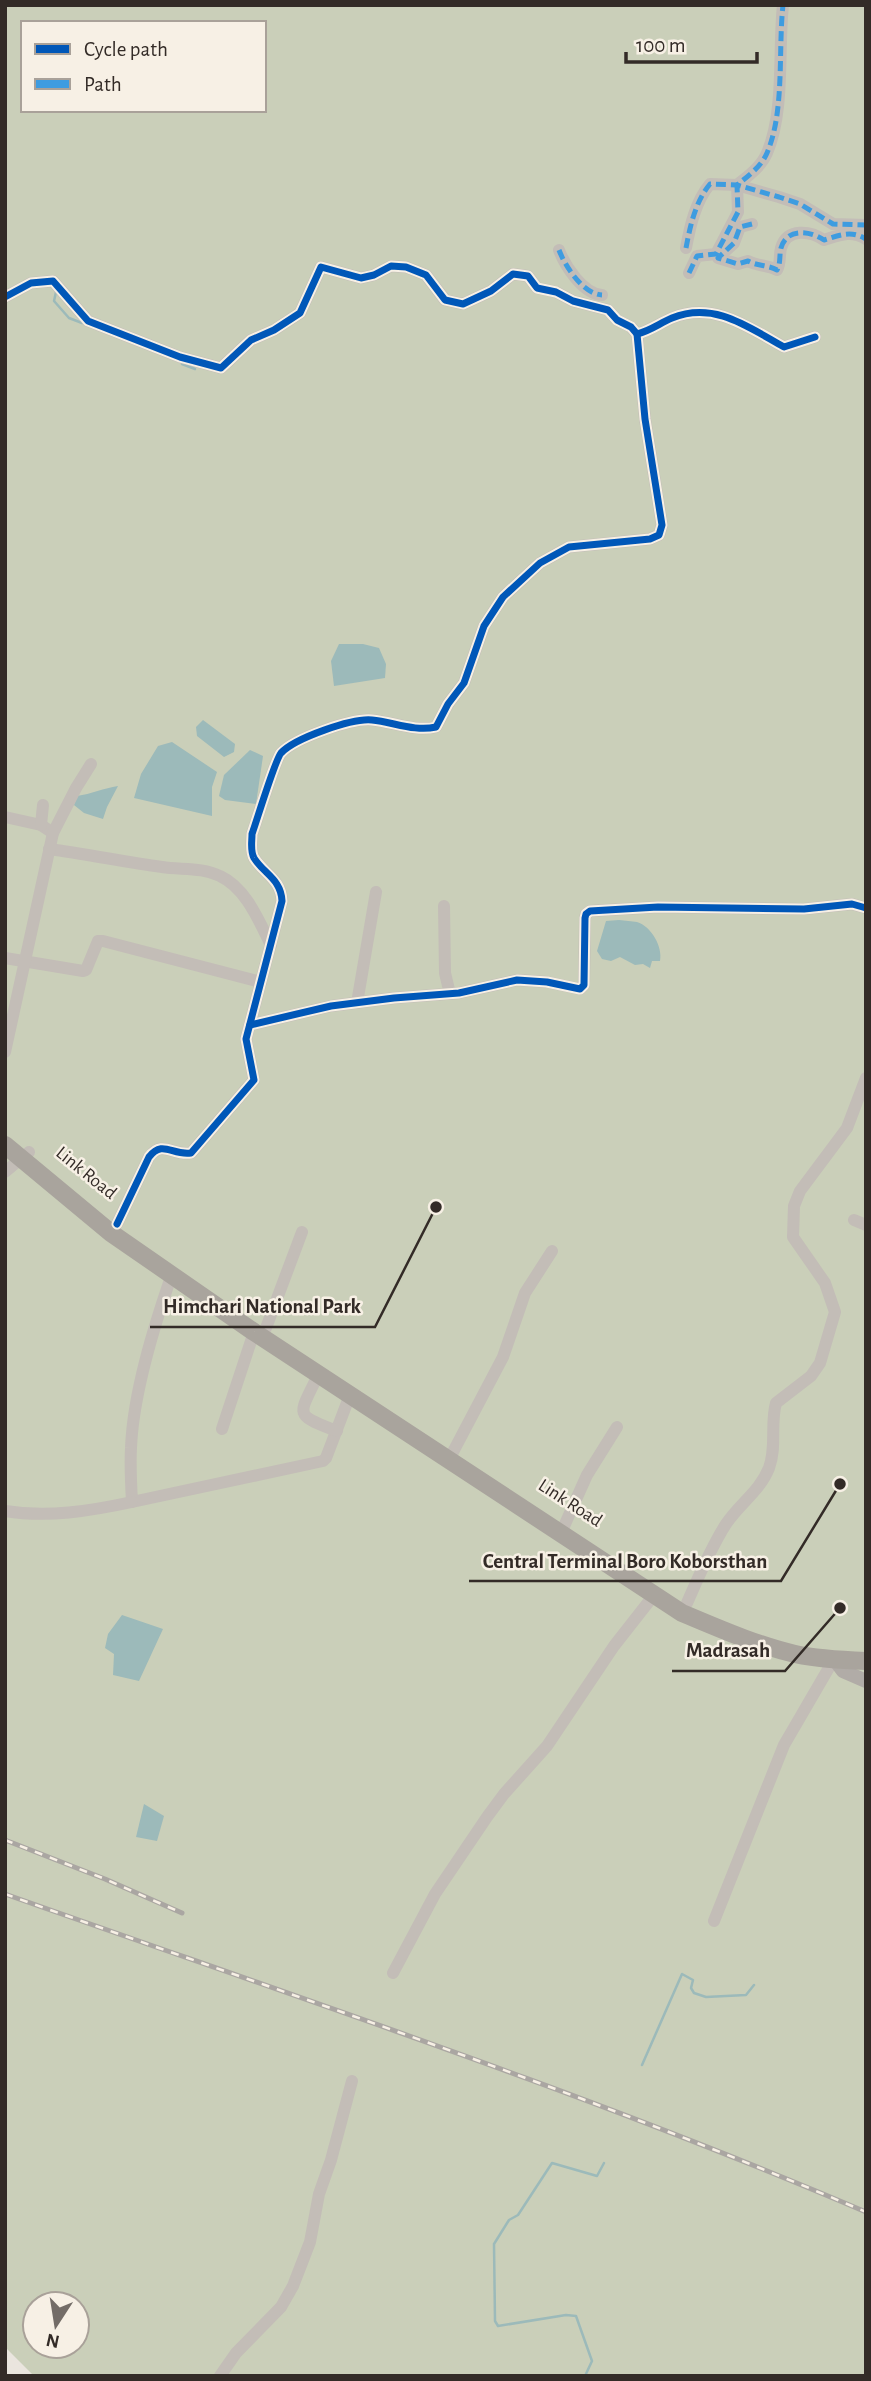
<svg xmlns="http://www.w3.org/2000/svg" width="871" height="2381" font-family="'Alegreya Sans',sans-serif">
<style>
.green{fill:#cacfb9;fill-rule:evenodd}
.water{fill:#9cbaba}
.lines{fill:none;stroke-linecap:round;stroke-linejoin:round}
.stream{stroke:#9cbaba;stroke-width:2.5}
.minor{stroke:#c3bdb7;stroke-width:12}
.major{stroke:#b1aca7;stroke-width:14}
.highway{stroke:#a9a49d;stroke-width:18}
.rail-casing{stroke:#aaa6a2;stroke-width:5}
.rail{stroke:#f7f0e5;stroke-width:2.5;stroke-dasharray:8;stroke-linecap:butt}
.quiet{stroke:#3e9ce0;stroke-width:5;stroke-dasharray:10 5;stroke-linecap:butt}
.cycleway-casing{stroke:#f7f0e5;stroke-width:11}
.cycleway{stroke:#0057b8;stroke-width:7}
.labels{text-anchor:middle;stroke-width:5;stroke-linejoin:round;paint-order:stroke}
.street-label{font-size:19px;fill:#332b27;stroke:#f7f0e5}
.leader{fill:none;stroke:#332b27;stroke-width:2.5}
.callout-dot{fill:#332b27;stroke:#f7f0e5;stroke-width:2.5}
.callout-label{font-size:21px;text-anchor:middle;font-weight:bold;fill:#332b27;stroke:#f7f0e5;stroke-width:5;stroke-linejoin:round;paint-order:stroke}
</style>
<rect width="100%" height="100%" fill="#eae5de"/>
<path class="green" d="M5,5H866V2376H34L5,2347ZM23,23H264V110H23ZM35,2304H77V2346H35Z"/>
<g class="water">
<polygon points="339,644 363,644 379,648 386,664 385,678 334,686 331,661"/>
<polygon points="203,720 235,744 234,752 224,757 197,736 196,727"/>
<polygon points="172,742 217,772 212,787 212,816 134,798 141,774 158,746"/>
<polygon points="250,750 263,756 256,804 225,800 219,796 224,775"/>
<path d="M118,786L107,807L103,819L84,813L74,805L77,796C91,794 104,788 118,786Z"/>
<path d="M619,920C625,921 632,921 637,922C651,926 663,947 660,961H652L650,968L643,964L635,965L620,957L611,961L602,959L597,951L606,921Z"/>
<polygon points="122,1615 163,1629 139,1681 113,1675 114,1654 105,1648 108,1634"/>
<polygon points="144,1804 164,1816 157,1841 136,1837"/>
</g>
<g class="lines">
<g class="stream">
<polyline points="56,292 54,301 69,318 82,323"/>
<polyline points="182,364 195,369"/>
<polyline points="642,2065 682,1974 693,1980 691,1988 694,1993 706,1997 746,1995 754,1985"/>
<polyline points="585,2376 592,2361 576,2316 566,2315 498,2326 495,2321 494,2244 509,2220 518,2215 552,2163 597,2176 604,2163"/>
</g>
<g class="minor">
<path d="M752,224L740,227L734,243L718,258L738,264L748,261C757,266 768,265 777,270C781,263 779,256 781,248C787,227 811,231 824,240C840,235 851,230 866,239"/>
<path d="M686,248C690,227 695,202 710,184L737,185L779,197L800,204L833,224L866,225"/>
<path d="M559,250C565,266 583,294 602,295"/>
<path d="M689,273L697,256L716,254L738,212L737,185C748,176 761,167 767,153C785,111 778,51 783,5"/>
<path d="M5,297L31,283L53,281L88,321L180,357L221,368L251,340L274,330L300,313L321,267L361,278L374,275L391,266L406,267L426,275L445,300L463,304L491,291L513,274L528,276L537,288L556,292L573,301L608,310L617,320L631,327L637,334C650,331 660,323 672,318C714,301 748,327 784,347L815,337"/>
<polyline points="5,817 41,825 53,833"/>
<polyline points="41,825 43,805"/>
<path d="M49,849C87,854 124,862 162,867C181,870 202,867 220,876C246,888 259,921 271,945"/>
<polyline points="444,906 445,973 450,994"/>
<polyline points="5,958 83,971 86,970 98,941 103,941 261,982"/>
<polyline points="357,1003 376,892"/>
<polyline points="250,1025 331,1006 394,998 459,993 517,980 547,982 580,989 584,985 585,918 586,914 590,911 658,907 804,909 852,904 866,908"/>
<polyline points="5,1052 53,833 76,788 91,764"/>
<polyline points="5,1172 29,1152"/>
<polyline points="854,1220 866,1225"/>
<path d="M117,1224L149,1157C163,1139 172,1156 191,1153L254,1080L246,1039L282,901C281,879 264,874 254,858C250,851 252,842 252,834C257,820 275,760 281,753C295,738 352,718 372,720C393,722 415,732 436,727L448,704L464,683L484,626L503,597L540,563L569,547L650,539L659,535L662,525L645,419L637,334"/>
<path d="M172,1274C154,1326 133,1393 131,1448C130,1465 131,1484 132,1502L323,1461L326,1458L350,1395"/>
<polyline points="266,1328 302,1232"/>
<path d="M318,1375C299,1416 292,1414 337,1431"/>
<polyline points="222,1429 254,1332"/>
<polyline points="453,1452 503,1357 525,1293 552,1251"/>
<path d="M5,1511C48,1518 90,1511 132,1502"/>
<polyline points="561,1533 587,1475 617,1427"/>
<path d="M687,1603C699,1576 710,1549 726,1524C739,1504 760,1491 769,1468C777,1447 770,1424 776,1403L811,1376L820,1363L835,1312L825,1283L793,1237L794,1206L800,1191L847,1128L866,1078"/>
<polyline points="714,1921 784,1745 834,1659"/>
<polyline points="393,1973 435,1894 487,1817 504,1794 547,1746 614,1646 654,1595"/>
<polyline points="220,2376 236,2353 281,2307 293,2286 310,2242 319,2194 331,2160 352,2081"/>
</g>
<polyline class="major" points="834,1659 843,1671 866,1681"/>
<path class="highway" d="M5,1145L111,1233L254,1332L682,1613C718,1628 756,1645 795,1654C818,1659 842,1660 866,1661"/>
<defs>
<g id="rail">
<polyline points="5,1840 105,1879 182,1913"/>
<path d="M5,1894C293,1996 585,2092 866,2212"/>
</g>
</defs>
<use href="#rail" class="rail-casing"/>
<use href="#rail" class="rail"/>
<g class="quiet">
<path d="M752,224L740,227L734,243L718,258L738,264L748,261C757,266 768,265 777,270C781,263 779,256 781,248C787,227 811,231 824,240C840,235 851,230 866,239"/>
<path d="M686,248C690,227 695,202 710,184L737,185L779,197L800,204L833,224L866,225"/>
<path d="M559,250C565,266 583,294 602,295"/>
<path d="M689,273L697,256L716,254L738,212L737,185C748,176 761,167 767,153C785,111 778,51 783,5"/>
</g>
<defs>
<g id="cycleway">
<path d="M5,297L31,283L53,281L88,321L180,357L221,368L251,340L274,330L300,313L321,267L361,278L374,275L391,266L406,267L426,275L445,300L463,304L491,291L513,274L528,276L537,288L556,292L573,301L608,310L617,320L631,327L637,334C650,331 660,323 672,318C714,301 748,327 784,347L815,337"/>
<polyline points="250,1025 331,1006 394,998 459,993 517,980 547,982 580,989 584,985 585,918 586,914 590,911 658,907 804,909 852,904 866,908"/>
<path d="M117,1224L149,1157C163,1139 172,1156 191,1153L254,1080L246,1039L282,901C281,879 264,874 254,858C250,851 252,842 252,834C257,820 275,760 281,753C295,738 352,718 372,720C393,722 415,732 436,727L448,704L464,683L484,626L503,597L540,563L569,547L650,539L659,535L662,525L645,419L637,334"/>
</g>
</defs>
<use href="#cycleway" class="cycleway-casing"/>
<use href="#cycleway" class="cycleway"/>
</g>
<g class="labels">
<g class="street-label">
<text transform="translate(87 1172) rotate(39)" y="7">Link Road</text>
<text transform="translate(571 1502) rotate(33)" y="7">Link Road</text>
</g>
</g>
<path class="leader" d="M436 1207L375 1327H150M840 1484L781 1581H469M840 1608L785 1671H672"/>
<g class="callout-dot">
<circle cx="436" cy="1207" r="7"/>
<circle cx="840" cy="1484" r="7"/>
<circle cx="840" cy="1608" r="7"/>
</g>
<g class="callout-label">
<text x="262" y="1313">Himchari National Park</text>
<text x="625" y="1568">Central Terminal Boro Koborsthan</text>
<text x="728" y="1657">Madrasah</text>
</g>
<rect width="871" height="2381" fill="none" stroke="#332b27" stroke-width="14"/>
<rect x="21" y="21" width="245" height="91" fill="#f7f0e5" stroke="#a9a199" stroke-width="2"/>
<rect x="35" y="44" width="35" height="10" fill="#0057b8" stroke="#a9a199" stroke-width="2"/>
<text x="84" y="56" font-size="21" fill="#332b27">Cycle path</text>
<rect x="35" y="79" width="35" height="10" fill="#3e9ce0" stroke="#a9a199" stroke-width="2"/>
<text x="84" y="91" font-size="21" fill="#332b27">Path</text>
<g transform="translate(56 2325) rotate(192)"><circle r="33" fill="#f7f0e5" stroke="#a9a199" stroke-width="2"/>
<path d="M0-5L12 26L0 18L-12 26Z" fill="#736c67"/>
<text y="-10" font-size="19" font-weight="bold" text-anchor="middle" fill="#332b27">N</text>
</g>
<path d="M626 52v10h131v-10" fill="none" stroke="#332b27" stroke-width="3.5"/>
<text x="636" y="52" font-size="21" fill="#332b27" stroke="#f7f0e5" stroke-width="5" paint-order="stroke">100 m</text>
</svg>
